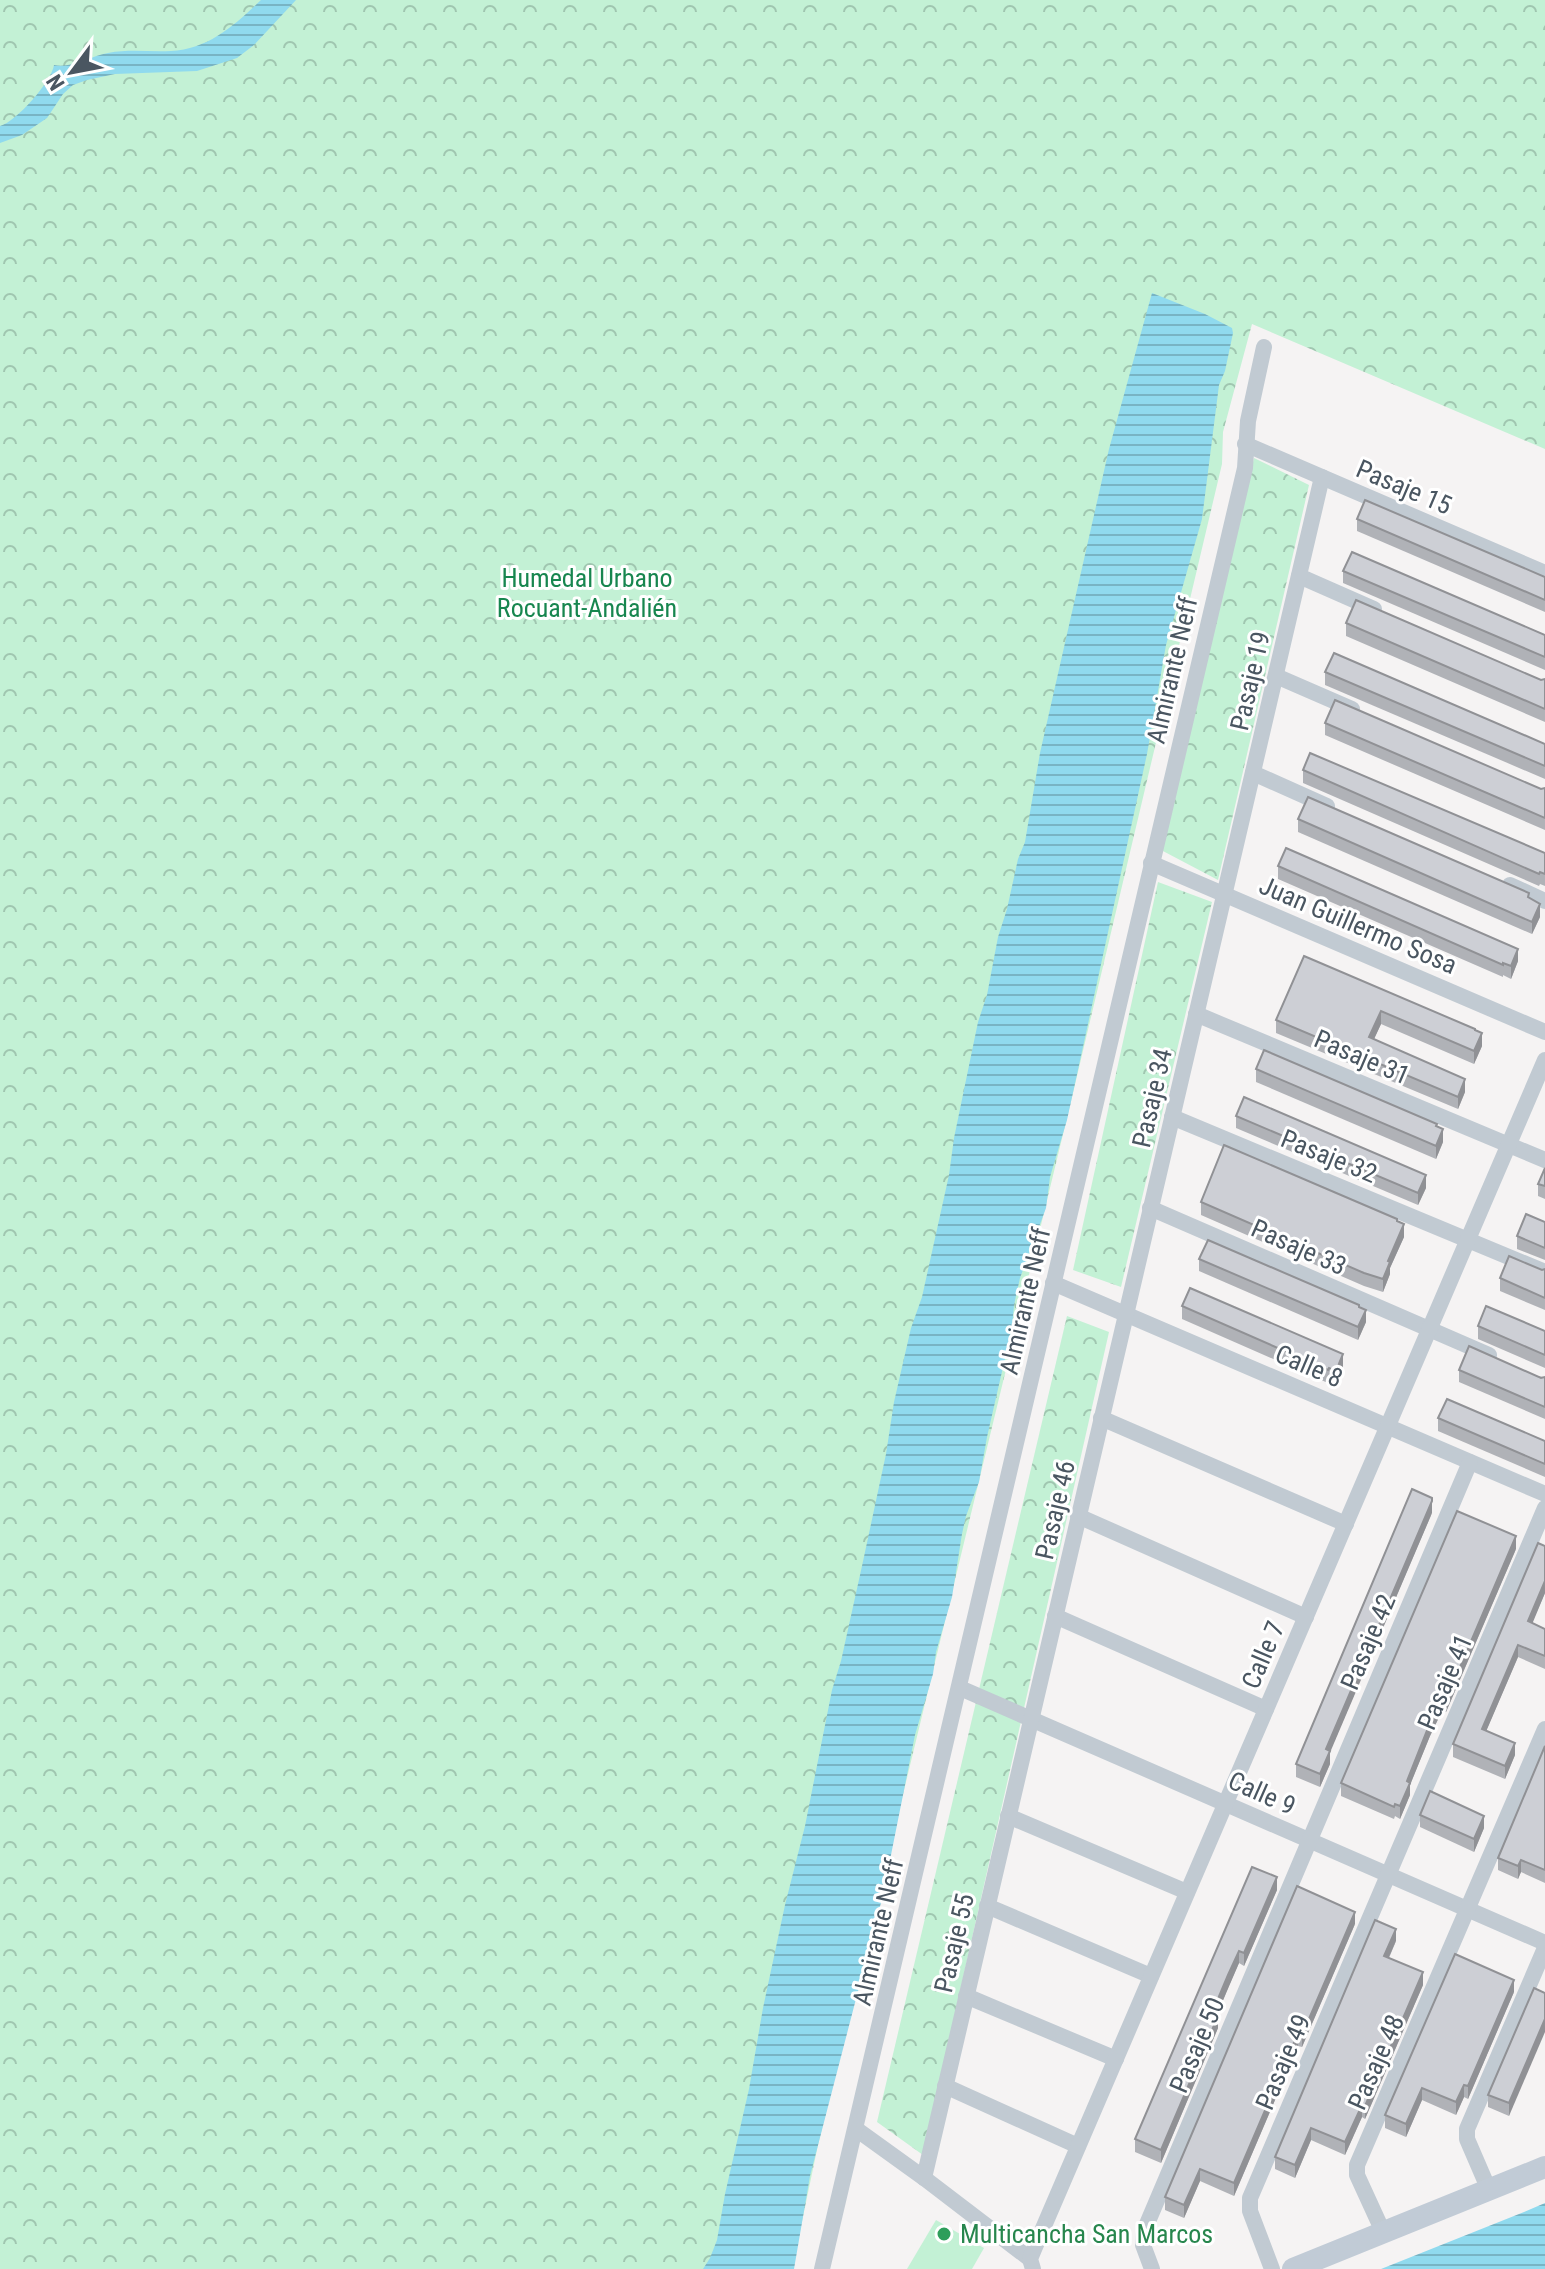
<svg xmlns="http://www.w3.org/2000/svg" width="1545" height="2269" font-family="'Roboto Condensed',sans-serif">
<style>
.grass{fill:#c3f1d5}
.park{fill:url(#park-crowns)}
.water{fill:url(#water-rules)}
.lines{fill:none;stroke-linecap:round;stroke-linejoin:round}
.street{stroke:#c1cad2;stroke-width:16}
.secondary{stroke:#c1cbd6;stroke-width:22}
.wall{fill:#b0b2b7}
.shaded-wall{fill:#909195}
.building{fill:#cdcfd5;stroke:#909195;stroke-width:2}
.leisure-dot{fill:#2e9e5b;stroke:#fff;stroke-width:3}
.labels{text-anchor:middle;stroke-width:6;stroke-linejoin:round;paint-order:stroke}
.street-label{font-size:26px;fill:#4a5661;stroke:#fff}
.park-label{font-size:26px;fill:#17864f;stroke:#fff}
.leisure-label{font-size:26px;fill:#27864d;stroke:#fff;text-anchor:start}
</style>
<defs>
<pattern id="park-crowns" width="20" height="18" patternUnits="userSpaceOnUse" patternTransform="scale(2)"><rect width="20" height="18" fill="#c3f1d5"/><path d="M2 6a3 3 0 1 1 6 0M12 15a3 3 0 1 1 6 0" fill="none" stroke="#a0c6b0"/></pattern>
<pattern id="water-rules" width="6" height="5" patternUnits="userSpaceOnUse" patternTransform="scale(2)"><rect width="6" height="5" fill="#90daee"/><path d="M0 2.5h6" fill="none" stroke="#78b4c4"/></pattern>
</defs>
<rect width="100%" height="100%" fill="#f5f3f3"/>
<polygon class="grass" points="936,2220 984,2248 972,2269 907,2269"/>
<g class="park">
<polygon points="0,0 1545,0 1545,449 1252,324 1223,432 1222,464 1073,1093 818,2145 792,2269 0,2269"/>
<polygon points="1254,458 1309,485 1218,880 1161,850"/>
<polygon points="1158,882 1212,902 1121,1287 1073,1270"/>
<polygon points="1067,1316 1109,1332 923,2155 877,2122"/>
</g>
<g class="water">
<path d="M261,0H296L254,45L237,58L197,71L115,74L87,80L73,85L63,94L47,118L22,135L0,143V126C16,122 52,81 54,65C70,69 91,56 108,53C129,49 149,52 171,51C209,49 235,25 261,0Z"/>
<polygon points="1152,293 1205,314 1232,328 1233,333 1225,371 1219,385 1202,519 1166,645 1147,754 1067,1120 1050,1177 1046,1208 1020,1278 1014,1305 1012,1328 987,1437 979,1482 966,1516 962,1534 952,1597 936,1652 933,1674 915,1735 883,1895 810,2176 794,2269 703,2269 710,2258 717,2240 725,2194 749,2089 763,2008 785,1905 805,1826 832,1690 841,1661 862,1566 886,1454 894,1402 911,1328 922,1297 949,1175 954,1138 978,1022 987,995 998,937 1007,909 1018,859 1025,842 1040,753 1109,449"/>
<polygon points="1545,2203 1545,2269 1381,2269 1524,2212"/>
</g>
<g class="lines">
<g class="street">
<polyline points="1245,444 1545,573"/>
<polyline points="1299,576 1374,609"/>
<polyline points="1276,676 1352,709"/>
<polyline points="1253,773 1327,806"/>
<polyline points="1151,863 1545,1032"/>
<polyline points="1510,885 1545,901"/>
<polyline points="1196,1014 1545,1160"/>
<polyline points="1172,1117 1545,1272"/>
<polyline points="1150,1208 1489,1355"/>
<polyline points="1053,1283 1545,1494"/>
<polyline points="1101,1418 1346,1524"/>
<polyline points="1078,1516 1306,1617"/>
<polyline points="1055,1616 1266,1709"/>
<polyline points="960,1688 1545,1943"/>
<polyline points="1008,1816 1187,1892"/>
<polyline points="987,1906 1151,1976"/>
<polyline points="966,1996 1116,2059"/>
<polyline points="945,2086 1078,2146"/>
<polyline points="856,2129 924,2178 1030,2259"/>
<polyline points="924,2178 1322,477"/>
<polyline points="1489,2190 1467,2139 1467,2129 1545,1948"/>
<polyline points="1384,2234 1357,2175 1357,2165 1545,1729"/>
<polyline points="822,2269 1245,468 1248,421 1264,347"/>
<polyline points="1033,2269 1030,2259 1035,2247 1545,1060"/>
<polyline points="1152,2269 1143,2245 1144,2231 1470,1462"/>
<polyline points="1272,2269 1250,2211 1250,2198 1545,1508"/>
</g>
<polyline class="secondary" points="1293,2269 1545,2167"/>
</g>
<g class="wall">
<polygon points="1357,519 1545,577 1545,612 1357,531"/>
<polygon points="1343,571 1545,635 1545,670 1343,583"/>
<polygon points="1346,623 1541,680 1545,679 1545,722 1346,636"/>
<polygon points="1325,672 1545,744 1545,779 1325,685"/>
<polygon points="1325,723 1541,789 1545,788 1545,830 1325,735"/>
<polygon points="1303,770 1545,853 1545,886 1540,884 1539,886 1303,783"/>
<polygon points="1298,819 1529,898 1540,917 1532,934 1298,832"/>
<polygon points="1278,866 1518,961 1511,979 1503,975 1503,977 1278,879"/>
<polygon points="1304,956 1475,1031 1482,1046 1474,1064 1381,1024 1374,1039 1465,1092 1458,1109 1276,1033 1276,1020"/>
<polygon points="1256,1069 1437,1126 1443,1142 1436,1159 1256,1082"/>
<polygon points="1236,1116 1426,1188 1418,1205 1236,1128"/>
<polygon points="1545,1168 1545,1199 1538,1196 1538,1184"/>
<polygon points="1201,1202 1397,1221 1404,1237 1390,1268 1390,1274 1383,1292 1364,1286 1201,1215"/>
<polygon points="1545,1222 1545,1260 1517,1249 1517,1236"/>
<polygon points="1199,1259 1359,1307 1366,1322 1358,1340 1199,1271"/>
<polygon points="1545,1269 1545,1310 1500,1291 1500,1278"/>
<polygon points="1182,1306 1343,1367 1336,1384 1329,1381 1328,1383 1182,1319"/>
<polygon points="1478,1326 1545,1331 1545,1368 1478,1339"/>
<polygon points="1459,1370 1545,1377 1545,1419 1459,1382"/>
<polygon points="1438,1418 1545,1441 1545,1477 1438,1431"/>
<polygon points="1432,1513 1330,1751 1330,1764 1320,1787 1296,1777 1296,1764"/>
<polygon points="1545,1546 1545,1593 1532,1623 1545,1629 1545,1669 1518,1657 1486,1731 1515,1755 1505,1779 1453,1757 1453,1744"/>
<polygon points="1516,1549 1446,1712 1442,1711 1430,1736 1410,1785 1410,1795 1400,1819 1395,1816 1394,1819 1341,1796 1341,1783"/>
<polygon points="1545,1746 1545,1883 1521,1872 1518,1879 1498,1870 1498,1858"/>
<polygon points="1420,1815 1484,1828 1474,1852 1420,1827"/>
<polygon points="1252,1867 1277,1890 1244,1966 1239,1963 1228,1988 1217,2015 1218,2028 1161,2163 1135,2152 1135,2139"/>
<polygon points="1355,1924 1302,2047 1298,2046 1234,2196 1200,2181 1184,2218 1165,2210 1165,2197"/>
<polygon points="1396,1941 1389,1958 1423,1985 1365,2119 1362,2117 1345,2155 1311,2140 1295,2178 1275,2169 1275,2157"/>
<polygon points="1534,1988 1509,2116 1488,2107 1488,2095"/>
<polygon points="1514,1992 1468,2099 1464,2097 1456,2115 1422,2100 1406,2137 1385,2128 1385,2115"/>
</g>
<g class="shaded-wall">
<polygon points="1540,904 1540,917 1532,934 1532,922"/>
<polygon points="1518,949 1518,961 1511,979 1511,966"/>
<polygon points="1381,1011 1381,1024 1369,1050 1369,1037"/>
<polygon points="1482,1033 1482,1046 1474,1064 1474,1051"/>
<polygon points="1465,1079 1465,1092 1458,1109 1458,1097"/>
<polygon points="1443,1129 1443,1142 1436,1159 1436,1146"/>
<polygon points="1426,1175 1426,1188 1418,1205 1418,1193"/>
<polygon points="1404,1224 1404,1237 1390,1268 1390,1274 1383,1292 1383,1279 1388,1261"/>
<polygon points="1366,1310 1366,1322 1358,1340 1358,1327"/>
<polygon points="1343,1354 1343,1367 1336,1384 1336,1371"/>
<polygon points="1432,1501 1432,1513 1326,1762 1326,1749"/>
<polygon points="1516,1536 1516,1549 1446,1712 1446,1700"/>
<polygon points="1545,1581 1545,1593 1528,1634 1528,1621"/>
<polygon points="1518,1645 1518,1657 1482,1741 1482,1729"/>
<polygon points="1442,1698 1442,1711 1430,1736 1410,1785 1410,1795 1400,1819 1400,1806 1407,1781 1430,1723"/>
<polygon points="1515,1743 1515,1755 1505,1779 1505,1766"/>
<polygon points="1330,1751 1330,1764 1320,1787 1320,1774"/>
<polygon points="1484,1816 1484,1828 1474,1852 1474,1839"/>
<polygon points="1521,1860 1521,1872 1518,1879 1518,1866"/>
<polygon points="1277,1877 1277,1890 1244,1966 1244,1953"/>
<polygon points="1355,1912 1355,1924 1302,2047 1302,2035"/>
<polygon points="1396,1929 1396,1941 1384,1968 1384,1956"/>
<polygon points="1239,1951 1239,1963 1212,2026 1212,2013"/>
<polygon points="1423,1972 1423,1985 1365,2119 1365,2106"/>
<polygon points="1514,1980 1514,1992 1468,2099 1468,2086"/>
<polygon points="1218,2016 1218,2028 1161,2163 1161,2150"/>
<polygon points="1545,2019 1545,2032 1509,2116 1509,2103"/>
<polygon points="1298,2033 1298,2046 1234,2196 1234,2183"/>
<polygon points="1464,2085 1464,2097 1456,2115 1456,2102"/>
<polygon points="1422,2088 1422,2100 1406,2137 1406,2124"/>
<polygon points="1362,2105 1362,2117 1345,2155 1345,2142"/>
<polygon points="1311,2128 1311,2140 1295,2178 1295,2165"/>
<polygon points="1200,2169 1200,2181 1184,2218 1184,2205"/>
</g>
<g class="building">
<polygon points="1365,500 1545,577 1545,600 1357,519"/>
<polygon points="1352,552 1545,635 1545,657 1343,571"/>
<polygon points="1356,600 1541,680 1545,679 1545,709 1346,623"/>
<polygon points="1334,653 1545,744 1545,766 1325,672"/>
<polygon points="1335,700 1541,789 1545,788 1545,818 1325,723"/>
<polygon points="1310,753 1545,853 1545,874 1540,872 1539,874 1303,770"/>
<polygon points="1308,797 1529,893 1528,897 1540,904 1532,922 1298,819"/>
<polygon points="1286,848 1518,949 1511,966 1503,963 1503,965 1278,866"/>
<polygon points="1304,956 1475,1029 1475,1030 1482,1033 1474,1051 1381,1011 1369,1037 1465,1079 1458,1097 1276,1020"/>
<polygon points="1264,1050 1437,1124 1436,1126 1443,1129 1436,1146 1256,1069"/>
<polygon points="1244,1097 1426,1175 1418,1193 1236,1116"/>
<polygon points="1224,1145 1397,1219 1397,1221 1404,1224 1388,1261 1390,1262 1383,1279 1364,1273 1201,1202"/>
<polygon points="1545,1168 1545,1186 1538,1184"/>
<polygon points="1526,1214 1545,1222 1545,1248 1517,1236"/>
<polygon points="1208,1240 1359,1305 1359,1307 1366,1310 1358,1327 1199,1259"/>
<polygon points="1509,1256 1542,1270 1545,1269 1545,1298 1500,1278"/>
<polygon points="1190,1288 1343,1354 1336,1371 1329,1368 1328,1370 1182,1306"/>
<polygon points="1486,1306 1545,1331 1545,1355 1478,1326"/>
<polygon points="1469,1346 1541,1378 1545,1377 1545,1407 1459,1370"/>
<polygon points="1447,1399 1545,1441 1545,1464 1438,1418"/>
<polygon points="1412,1489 1432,1498 1432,1501 1326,1749 1330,1751 1320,1774 1296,1764"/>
<polygon points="1457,1511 1516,1536 1446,1700 1442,1698 1430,1723 1407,1781 1410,1783 1400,1806 1395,1804 1394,1807 1341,1783"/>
<polygon points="1538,1543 1545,1546 1545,1581 1528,1621 1545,1629 1545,1656 1518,1645 1482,1729 1515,1743 1505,1766 1453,1744"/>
<polygon points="1545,1746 1545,1870 1521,1860 1518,1866 1498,1858"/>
<polygon points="1430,1791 1484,1816 1474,1839 1420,1815"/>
<polygon points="1252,1867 1277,1877 1244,1953 1239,1951 1228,1975 1212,2013 1218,2016 1161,2150 1135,2139"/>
<polygon points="1297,1886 1355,1912 1302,2035 1298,2033 1234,2183 1200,2169 1184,2205 1165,2197"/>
<polygon points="1375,1920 1396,1929 1384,1956 1423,1972 1365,2106 1362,2105 1345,2142 1311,2128 1295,2165 1275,2157"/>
<polygon points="1455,1954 1514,1980 1468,2086 1464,2085 1456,2102 1422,2088 1406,2124 1385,2115"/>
<polygon points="1534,1988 1545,1993 1545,2019 1509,2103 1488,2095"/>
</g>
<circle class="leisure-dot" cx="944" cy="2234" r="8"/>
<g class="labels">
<g class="street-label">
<text transform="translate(1404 487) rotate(23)" y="9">Pasaje 15</text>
<text transform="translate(1172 670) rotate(-77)" y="9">Almirante Neff</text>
<text transform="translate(1250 681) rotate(-77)" y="9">Pasaje 19</text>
<text transform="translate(1358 925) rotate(23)" y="9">Juan Guillermo Sosa</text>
<text transform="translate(1362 1057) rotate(23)" y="9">Pasaje 31</text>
<text transform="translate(1152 1098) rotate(-77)" y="9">Pasaje 34</text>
<text transform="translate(1329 1156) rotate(22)" y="9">Pasaje 32</text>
<text transform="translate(1299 1247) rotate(24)" y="9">Pasaje 33</text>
<text transform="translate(1025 1301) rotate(-77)" y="9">Almirante Neff</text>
<text transform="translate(1309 1366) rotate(23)" y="9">Calle 8</text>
<text transform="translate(1055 1510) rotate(-77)" y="9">Pasaje 46</text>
<text transform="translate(1368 1642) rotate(-67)" y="9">Pasaje 42</text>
<text transform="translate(1263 1655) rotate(-67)" y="9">Calle 7</text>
<text transform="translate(1445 1682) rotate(-67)" y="9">Pasaje 41</text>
<text transform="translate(1262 1793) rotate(24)" y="9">Calle 9</text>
<text transform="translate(878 1932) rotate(-77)" y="9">Almirante Neff</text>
<text transform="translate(954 1943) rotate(-77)" y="9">Pasaje 55</text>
<text transform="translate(1197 2045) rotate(-67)" y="9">Pasaje 50</text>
<text transform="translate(1283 2062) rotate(-67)" y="9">Pasaje 49</text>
<text transform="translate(1376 2062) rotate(-66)" y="9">Pasaje 48</text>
</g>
<g class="park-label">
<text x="587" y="587">Humedal Urbano<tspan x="587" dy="30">Rocuant-Andalién</tspan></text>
</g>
<g class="leisure-label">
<text x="960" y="2243">Multicancha San Marcos</text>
</g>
</g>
<g transform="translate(72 72) rotate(238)" stroke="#ffffff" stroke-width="6" paint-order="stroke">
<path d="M0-6L14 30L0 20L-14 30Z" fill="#4a5661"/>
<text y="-12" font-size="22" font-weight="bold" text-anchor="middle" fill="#4a5661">N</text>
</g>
</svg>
